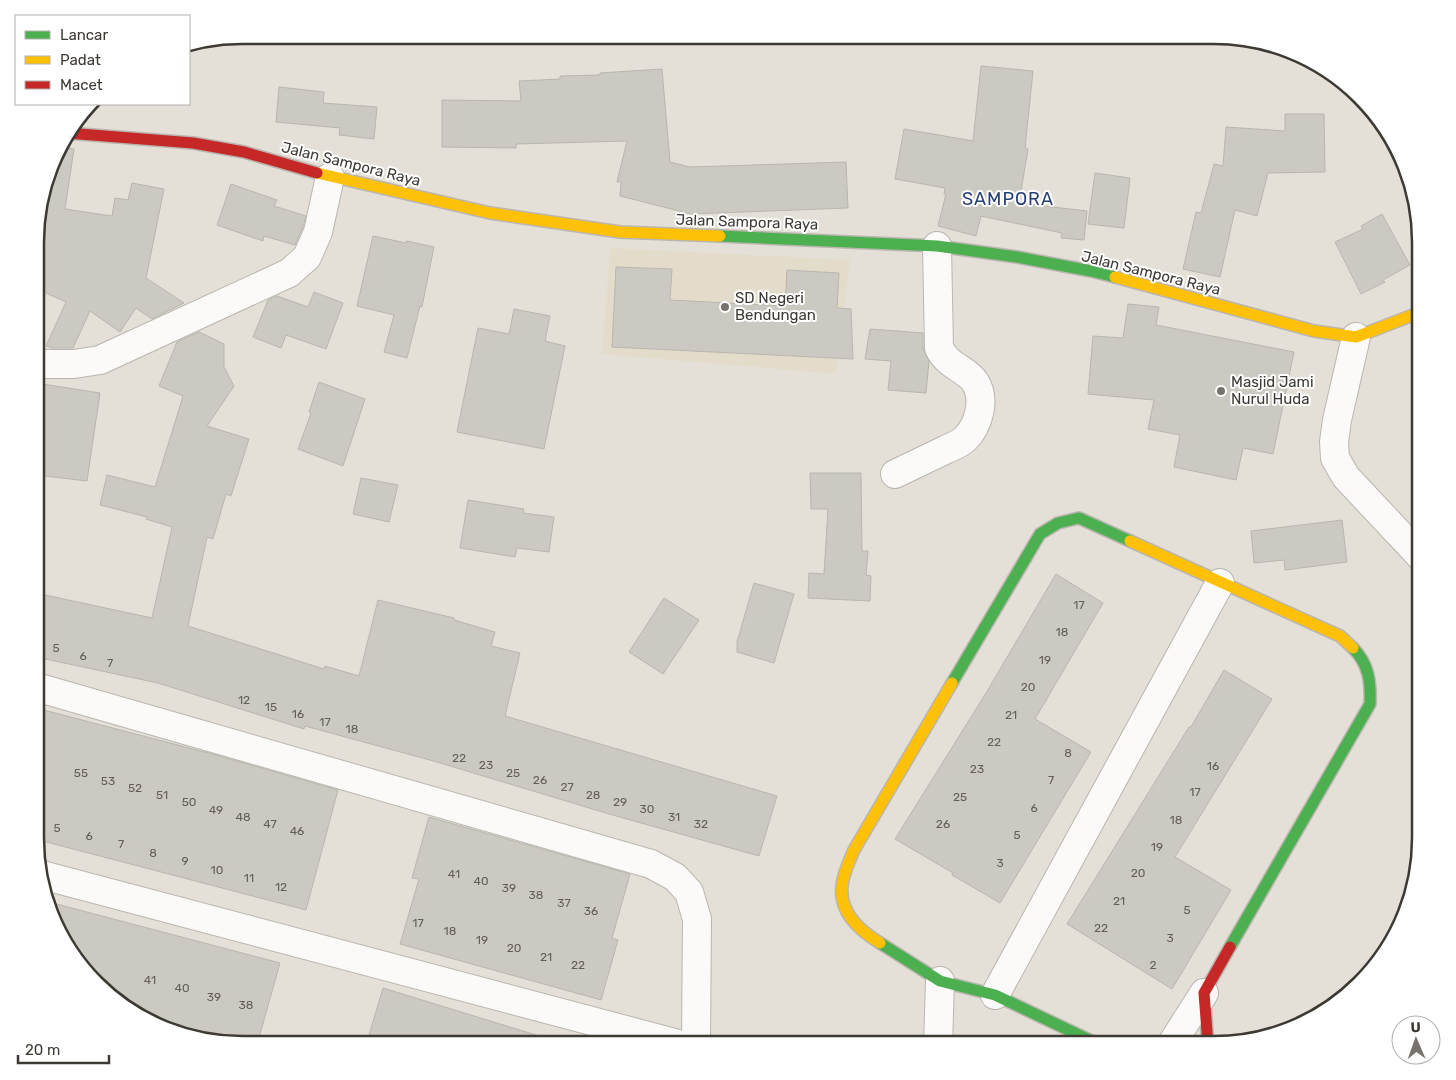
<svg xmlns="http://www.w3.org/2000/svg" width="1456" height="1080" font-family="Rubik,sans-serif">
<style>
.built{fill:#e3dcca}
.building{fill:#ccc9c2;stroke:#b9b6af}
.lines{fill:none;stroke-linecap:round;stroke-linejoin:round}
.street-casing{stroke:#bab6af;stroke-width:30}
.fast-casing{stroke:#bab6af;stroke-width:14}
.slow-casing{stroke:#bab6af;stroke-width:14}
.jam-casing{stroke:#bab6af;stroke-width:14}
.street{stroke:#fbfaf9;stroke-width:28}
.fast{stroke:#4caf50;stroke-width:11}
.slow{stroke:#ffc107;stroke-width:11}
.jam{stroke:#c62828;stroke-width:11}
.poi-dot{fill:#77736c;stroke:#fff;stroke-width:2}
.labels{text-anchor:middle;stroke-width:4;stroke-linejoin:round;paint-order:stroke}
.number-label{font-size:12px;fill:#625e58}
.street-label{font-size:15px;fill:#3d3933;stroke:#fff}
.poi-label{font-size:15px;fill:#3d3933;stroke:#fff;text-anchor:start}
.quarter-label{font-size:18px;letter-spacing:1px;fill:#273f77;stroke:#fff}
.rim{fill:none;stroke:#3d3933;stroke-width:2.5}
</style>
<rect width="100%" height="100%" fill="#e4e0d7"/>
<polygon class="built" points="610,248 850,260 836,374 602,354"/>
<g class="building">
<polygon points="981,66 1033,71 1025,148 1028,149 1019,203 1087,211 1084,240 1061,238 1062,233 981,216 976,236 938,226 946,194 944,194 945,188 895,179 904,129 973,141"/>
<polygon points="662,69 670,162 690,167 846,162 848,208 691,214 620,196 621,182 617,182 627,141 516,144 516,148 442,147 442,100 521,101 519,81 560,79 560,76 600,75 600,73"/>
<polygon points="279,87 324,92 323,103 377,107 374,139 339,135 340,128 276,122"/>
<polygon points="1285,114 1324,114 1325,172 1268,173 1257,216 1235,210 1220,277 1183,269 1196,212 1201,213 1214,164 1223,166 1226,127 1285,131"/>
<polygon points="60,147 74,149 65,209 112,216 115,198 128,200 132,183 164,189 146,278 184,303 152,319 136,308 120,332 90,311 73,348 52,348 46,346 66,302 37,289 37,215"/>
<polygon points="1095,173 1130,178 1124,228 1088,224"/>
<polygon points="231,184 277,200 274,206 306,216 303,227 295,245 264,236 263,241 217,225"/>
<polygon points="1382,214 1410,265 1383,280 1385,282 1361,294 1335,242 1363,229 1361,226"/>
<polygon points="373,236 406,243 407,241 434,247 422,307 420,306 407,358 384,352 394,315 357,306"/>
<polygon points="616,267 672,269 670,300 785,306 787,270 839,273 837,308 851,309 853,359 612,347"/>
<polygon points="314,292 343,303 326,349 286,335 281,348 253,337 268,300 277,296 308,307"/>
<polygon points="1128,304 1159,307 1156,325 1294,352 1273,454 1243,448 1236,480 1174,467 1180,435 1148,429 1154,400 1088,394 1093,336 1123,338"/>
<polygon points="514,309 550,316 545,341 565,346 544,449 457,432 478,328 509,334"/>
<polygon points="870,329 923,333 923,349 929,361 926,393 888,390 891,361 865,359"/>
<polygon points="199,332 224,344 224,367 234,386 207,426 249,439 231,496 226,494 213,539 207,537 188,626 324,669 325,666 359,676 378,600 454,618 454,620 495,632 491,646 520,653 505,716 777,796 759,856 609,814 437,762 305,726 304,729 158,683 36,657 36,593 152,618 172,527 146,519 147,517 100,505 107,475 155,487 183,396 159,386 177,342"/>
<polygon points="319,382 365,399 343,466 298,449 311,413 309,412"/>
<polygon points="36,383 100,393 87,481 36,475"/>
<polygon points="810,473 861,473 862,551 868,551 866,575 871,576 870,601 808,598 809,573 824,574 828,509 811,509"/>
<polygon points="361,478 398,485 389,522 353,514"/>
<polygon points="468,500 524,509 523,513 554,517 549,552 517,548 515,557 460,548"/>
<polygon points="1342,520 1347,562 1285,570 1284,560 1254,563 1251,531"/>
<polygon points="1056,574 1103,603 1035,719 1091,752 1000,903 952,875 953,873 895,839 986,693"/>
<polygon points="754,583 794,594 774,663 737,652 737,642"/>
<polygon points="664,598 699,620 663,674 629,652"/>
<polygon points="1224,670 1272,699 1175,857 1231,890 1172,989 1067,924 1189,727 1191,727"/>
<polygon points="36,708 216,755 338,790 306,910 35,839"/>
<polygon points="429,817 630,874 612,938 618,940 601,1000 400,944 419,879 412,878"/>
<polygon points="49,902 280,963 257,1045 229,1045 163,1029 106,994 56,930"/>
<polygon points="383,988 549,1039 548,1045 366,1045"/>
</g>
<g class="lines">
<defs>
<g id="street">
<polyline points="1356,337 1337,420 1334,442 1335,458 1346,477 1421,557"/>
<polyline points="36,364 74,364 100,360 289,273 307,257 318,232 330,177"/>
<path d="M895,474C912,466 928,458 945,450C951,447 960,444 965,439C979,425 986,399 975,382C967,369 948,367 939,348L937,246"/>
<polyline points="36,687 651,864 675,877 689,892 697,919 696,1045"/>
<polyline points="42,875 682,1045"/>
<polyline points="995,995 1220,583"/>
<polyline points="938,1045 940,981"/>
<polyline points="1171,1045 1204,993"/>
</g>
<g id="fast">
<polyline points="720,236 937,246 1017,257 1091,271 1115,277"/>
<polyline points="952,683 1040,534 1058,523 1079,518 1130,541"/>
<polyline points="880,943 940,981 995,995 1100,1045"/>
<path d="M1230,947L1370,704C1371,683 1369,664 1353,648"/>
</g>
<g id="slow">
<polyline points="317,173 490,213 620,232 720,236"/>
<polyline points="1115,277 1314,331 1356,337 1421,312"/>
<polyline points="1130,541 1340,636 1353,648"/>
<path d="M880,943C857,929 836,909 843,880C845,870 850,860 854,850L952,683"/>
</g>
<g id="jam">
<polyline points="67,133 193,143 244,152 317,173"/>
<polyline points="1208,1045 1204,993 1230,947"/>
</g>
</defs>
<use href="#street" class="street-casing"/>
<use href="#fast" class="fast-casing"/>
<use href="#slow" class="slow-casing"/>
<use href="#jam" class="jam-casing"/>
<use href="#street" class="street"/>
<use href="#fast" class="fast"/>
<use href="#slow" class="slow"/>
<use href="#jam" class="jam"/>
</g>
<g class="poi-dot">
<circle cx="725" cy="307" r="5"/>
<circle cx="1221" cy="391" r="5"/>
</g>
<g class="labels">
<g class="number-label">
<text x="1079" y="609">17</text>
<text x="1062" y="636">18</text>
<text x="56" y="652">5</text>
<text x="83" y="660">6</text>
<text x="1045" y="664">19</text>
<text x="110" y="667">7</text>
<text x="1028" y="691">20</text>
<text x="244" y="704">12</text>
<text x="271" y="711">15</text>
<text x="298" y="718">16</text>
<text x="1011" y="719">21</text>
<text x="325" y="726">17</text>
<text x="352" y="733">18</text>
<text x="994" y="746">22</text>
<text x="1068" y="757">8</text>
<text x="459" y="762">22</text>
<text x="486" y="769">23</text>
<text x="1213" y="770">16</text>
<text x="977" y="773">23</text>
<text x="81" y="777">55</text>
<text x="513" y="777">25</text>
<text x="540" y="784">26</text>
<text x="1051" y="784">7</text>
<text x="108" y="785">53</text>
<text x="567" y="791">27</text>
<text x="135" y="792">52</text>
<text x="1195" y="796">17</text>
<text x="162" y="799">51</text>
<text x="593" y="799">28</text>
<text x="960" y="801">25</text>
<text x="189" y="806">50</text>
<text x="620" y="806">29</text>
<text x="1034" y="812">6</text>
<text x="647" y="813">30</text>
<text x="216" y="814">49</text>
<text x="243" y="821">48</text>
<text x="674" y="821">31</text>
<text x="1176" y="824">18</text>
<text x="270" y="828">47</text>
<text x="701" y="828">32</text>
<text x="943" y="828">26</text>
<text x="57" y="832">5</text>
<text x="297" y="835">46</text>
<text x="1017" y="839">5</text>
<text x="89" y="840">6</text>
<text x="121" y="848">7</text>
<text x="1157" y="851">19</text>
<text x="153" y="857">8</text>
<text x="185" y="865">9</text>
<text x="1000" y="867">3</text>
<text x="217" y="874">10</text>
<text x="1138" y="877">20</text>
<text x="454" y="878">41</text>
<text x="249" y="882">11</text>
<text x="481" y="885">40</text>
<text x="281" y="891">12</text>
<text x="509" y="892">39</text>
<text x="536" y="899">38</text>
<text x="1119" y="905">21</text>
<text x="564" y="907">37</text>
<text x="1187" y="914">5</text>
<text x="591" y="915">36</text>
<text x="418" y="927">17</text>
<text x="1101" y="932">22</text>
<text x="450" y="935">18</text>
<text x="1170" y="942">3</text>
<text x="482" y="944">19</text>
<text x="514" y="952">20</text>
<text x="546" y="961">21</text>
<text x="578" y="969">22</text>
<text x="1153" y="969">2</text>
<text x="150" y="984">41</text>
<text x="182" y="992">40</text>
<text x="214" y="1001">39</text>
<text x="246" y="1009">38</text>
</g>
<g class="street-label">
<text transform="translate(351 164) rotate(14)" y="5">Jalan Sampora Raya</text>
<text transform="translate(747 222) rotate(2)" y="5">Jalan Sampora Raya</text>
<text transform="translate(1151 273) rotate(14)" y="5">Jalan Sampora Raya</text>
</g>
<g class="poi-label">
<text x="735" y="303">SD Negeri<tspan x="735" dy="17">Bendungan</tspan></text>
<text x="1231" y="387">Masjid Jami<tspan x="1231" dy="17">Nurul Huda</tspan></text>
</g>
<g class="quarter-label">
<text x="1008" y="205">SAMPORA</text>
</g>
</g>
<path d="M0 0H1456V1080H0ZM242 44H1214A198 198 0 0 1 1412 242V838A198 198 0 0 1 1214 1036H242A198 198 0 0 1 44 838V242A198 198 0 0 1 242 44Z" fill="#fff" fill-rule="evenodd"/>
<path class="rim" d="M242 44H1214A198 198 0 0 1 1412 242V838A198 198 0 0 1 1214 1036H242A198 198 0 0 1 44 838V242A198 198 0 0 1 242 44Z"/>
<rect x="15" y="15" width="175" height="90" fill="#ffffff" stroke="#b1b0ad"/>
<rect x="25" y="31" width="25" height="8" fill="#4caf50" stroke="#b1b0ad"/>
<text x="60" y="40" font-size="15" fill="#3d3933">Lancar</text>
<rect x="25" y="56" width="25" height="8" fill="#ffc107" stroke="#b1b0ad"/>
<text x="60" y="65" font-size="15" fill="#3d3933">Padat</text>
<rect x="25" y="81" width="25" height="8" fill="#c62828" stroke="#b1b0ad"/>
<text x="60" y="90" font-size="15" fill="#3d3933">Macet</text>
<g transform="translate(1416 1040) rotate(358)"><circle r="24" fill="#ffffff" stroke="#b1b0ad"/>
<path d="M0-4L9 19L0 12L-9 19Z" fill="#77736c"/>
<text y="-8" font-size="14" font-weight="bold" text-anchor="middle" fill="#3d3933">U</text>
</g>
<path d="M18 1055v8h91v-8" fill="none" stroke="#3d3933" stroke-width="2.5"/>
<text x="25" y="1055" font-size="15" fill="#3d3933" stroke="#ffffff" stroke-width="4" paint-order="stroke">20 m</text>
</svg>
